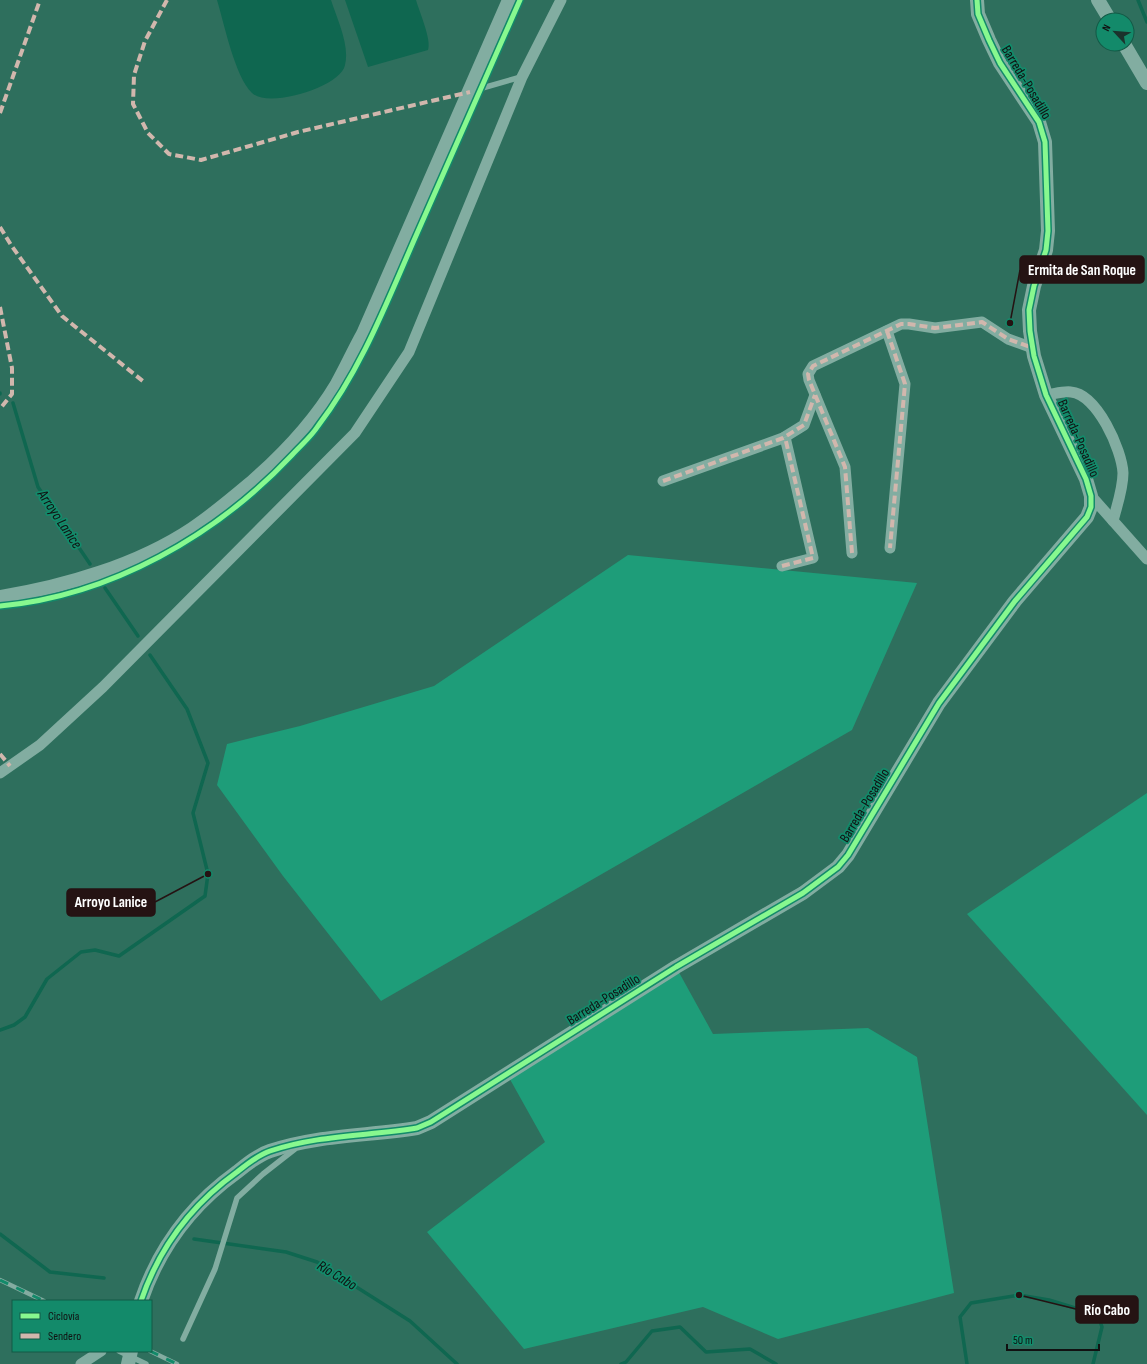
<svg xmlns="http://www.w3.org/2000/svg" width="1147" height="1364" font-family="'Sofia Sans Condensed',sans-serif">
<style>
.green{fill:#1e9d79}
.water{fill:#0f6750}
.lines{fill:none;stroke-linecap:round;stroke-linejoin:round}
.stream{stroke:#0f6750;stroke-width:3.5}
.service{stroke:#82ada1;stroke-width:5.5}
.minor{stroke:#82ada1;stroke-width:11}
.tertiary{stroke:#82ada1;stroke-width:14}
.rail-casing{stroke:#84aca1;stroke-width:4.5}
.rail{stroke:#138a6a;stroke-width:3;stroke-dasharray:9;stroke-linecap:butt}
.quiet{stroke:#d1b7ad;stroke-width:4;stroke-dasharray:8 4;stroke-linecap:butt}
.cycleway-casing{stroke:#138a6a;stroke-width:8}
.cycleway{stroke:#87f88f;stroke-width:5}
.labels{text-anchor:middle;stroke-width:3.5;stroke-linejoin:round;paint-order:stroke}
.street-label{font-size:14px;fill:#111;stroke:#138a6a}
.water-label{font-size:15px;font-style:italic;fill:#111;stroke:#138a6a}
.leader{fill:none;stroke:#251313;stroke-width:1.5}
.callout-dot{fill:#251313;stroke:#138a6a;stroke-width:1.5}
.callout{fill:#251313;stroke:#251313;stroke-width:1.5}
.callout-label{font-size:15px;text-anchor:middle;font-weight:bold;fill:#fff}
</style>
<rect width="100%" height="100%" fill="#2e6f5d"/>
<g class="green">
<polygon points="628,555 917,583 852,730 381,1001 283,876 217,785 227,744 300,726 434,686"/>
<polygon points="1147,793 1147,1115 967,914"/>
<polygon points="676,967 713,1034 868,1028 917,1057 954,1293 778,1339 703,1307 524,1349 427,1232 545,1142 507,1074"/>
</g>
<g class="water">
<path d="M217,0H331C337,19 350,45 345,65C341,87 268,109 252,93C235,77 224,23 217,0Z"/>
<path d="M345,0H416C419,11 432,40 428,50L368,67Z"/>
</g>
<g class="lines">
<g class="stream">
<polyline points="1138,0 1147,22"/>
<polyline points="0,393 0,394"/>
<polyline points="13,403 38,487 90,564"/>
<polyline points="105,588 138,636"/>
<polyline points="0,1030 14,1025 25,1017 47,979 81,952 95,950 119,956 205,896 208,874 193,813 208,763 187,709 150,655"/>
<polyline points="0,1234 50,1272 104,1278"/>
<polyline points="194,1239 286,1252 317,1262 410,1321 457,1364"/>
<polyline points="621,1364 626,1362 652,1331 680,1327 706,1352 750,1349 776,1364"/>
<polyline points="967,1364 960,1317 971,1303 1019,1295 1049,1300 1098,1315 1102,1327 1093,1364"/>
</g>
<g class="service">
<polyline points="472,91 521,77"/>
<polyline points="183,1339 215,1269 237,1198 263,1174 295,1149"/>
<polyline points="119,1351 146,1364"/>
</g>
<g class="minor">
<polyline points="887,331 905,384 890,548"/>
<path d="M1046,395C1054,394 1063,391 1071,392C1097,394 1122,450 1123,473C1123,489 1117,505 1113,521"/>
<polyline points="663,481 783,438 804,425 815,395"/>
<polyline points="1091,496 1147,559"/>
<polyline points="852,553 845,467 809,380 808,374 813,366 901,324 909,324 935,328 982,322 1008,339 1033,348"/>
<polyline points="782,566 813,558 785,437"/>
<polyline points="0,773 40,745 103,687 355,433 409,352 522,77 561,0"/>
<polyline points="81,1364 101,1351"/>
</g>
<g class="tertiary">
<polyline points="1098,0 1110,20"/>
<polyline points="1124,44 1147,83"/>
<path d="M0,597C64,587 138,565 192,529C213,515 233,498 252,482C284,454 315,421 337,384C346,368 354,350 363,334L509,0"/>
<path d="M141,1301C159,1248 191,1205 237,1172C247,1164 258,1155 270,1151C317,1135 368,1136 417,1128L431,1122L676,967L803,893L838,867L848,855L939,703L1015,601L1087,517L1091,507V496L1086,479L1046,395L1034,356L1030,331L1029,310L1034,286L1046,250L1048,231L1045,142L1039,122L1000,63L989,40L978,14L977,0"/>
<polyline points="128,1364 131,1351"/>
</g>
<defs>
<g id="rail">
<polyline points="0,1280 44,1301"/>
<polyline points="150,1351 177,1364"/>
</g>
</defs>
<use href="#rail" class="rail-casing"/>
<use href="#rail" class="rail"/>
<g class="quiet">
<polyline points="167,0 145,41 134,75 133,104 148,133 169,154 201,160 298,132 470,92"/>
<polyline points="0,113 40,0"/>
<polyline points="0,227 11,245 62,316 144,382"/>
<polyline points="0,307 12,368 12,394 0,409"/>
<polyline points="887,331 905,384 890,548"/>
<polyline points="663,481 783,438 804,425 815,395"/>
<polyline points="852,553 845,467 809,380 808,374 813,366 901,324 909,324 935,328 982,322 1008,339 1033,348"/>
<polyline points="782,566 813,558 785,437"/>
<polyline points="0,754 10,766"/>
</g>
<defs>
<g id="cycleway">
<path d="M0,606C111,596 217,535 292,455C301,445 311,437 318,426C361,370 387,302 415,238C450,158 485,79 520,0"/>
<path d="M141,1301C159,1248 191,1205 237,1172C247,1164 258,1155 270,1151C317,1135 368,1136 417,1128L431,1122L676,967L803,893L838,867L848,855L939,703L1015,601L1087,517L1091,507V496L1086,479L1046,395L1034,356L1030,331L1029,310L1034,286L1046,250L1048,231L1045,142L1039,122L1000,63L989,40L978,14L977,0"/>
</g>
</defs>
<use href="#cycleway" class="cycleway-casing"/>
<use href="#cycleway" class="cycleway"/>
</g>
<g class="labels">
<g class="street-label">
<text transform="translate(1027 82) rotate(59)" y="5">Barreda-Posadillo</text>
<text transform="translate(1079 438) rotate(66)" y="5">Barreda-Posadillo</text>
<text transform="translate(864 805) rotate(-59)" y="5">Barreda-Posadillo</text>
<text transform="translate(603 999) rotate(-32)" y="5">Barreda-Posadillo</text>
</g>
<g class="water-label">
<text transform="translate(60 519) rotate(56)" y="5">Arroyo Lanice</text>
<text transform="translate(337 1275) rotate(31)" y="5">Río Cabo</text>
</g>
</g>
<path class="leader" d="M1010 323L1020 270M208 874L155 902M1019 1295L1076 1309"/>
<g class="callout-dot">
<circle cx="1010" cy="323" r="4"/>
<circle cx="208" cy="874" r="4"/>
<circle cx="1019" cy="1295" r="4"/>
</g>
<g class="callout">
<rect x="1020" y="256" width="124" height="27" rx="4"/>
<rect x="67" y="889" width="88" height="27" rx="4"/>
<rect x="1076" y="1296" width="62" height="27" rx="4"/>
</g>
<g class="callout-label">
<text x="1082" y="275">Ermita de San Roque</text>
<text x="111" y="907">Arroyo Lanice</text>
<text x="1107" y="1315">Río Cabo</text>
</g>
<rect x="12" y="1300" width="140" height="52" fill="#138a6a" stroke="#125a46"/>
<rect x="20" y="1313" width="20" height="6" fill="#87f88f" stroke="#125a46"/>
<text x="48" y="1320" font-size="12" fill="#111111">Ciclovía</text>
<rect x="20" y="1333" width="20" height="6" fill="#d1b7ad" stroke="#125a46"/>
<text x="48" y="1340" font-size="12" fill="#111111">Sendero</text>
<g transform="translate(1115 32) rotate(296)"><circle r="19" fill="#138a6a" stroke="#125a46"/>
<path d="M0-3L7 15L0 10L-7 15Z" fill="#1b322c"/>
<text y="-6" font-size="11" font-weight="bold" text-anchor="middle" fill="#111111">N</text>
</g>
<path d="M1007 1344v6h92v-6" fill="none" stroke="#111111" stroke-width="2"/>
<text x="1013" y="1344" font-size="12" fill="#111111" stroke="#138a6a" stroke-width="3" paint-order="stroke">50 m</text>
</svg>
